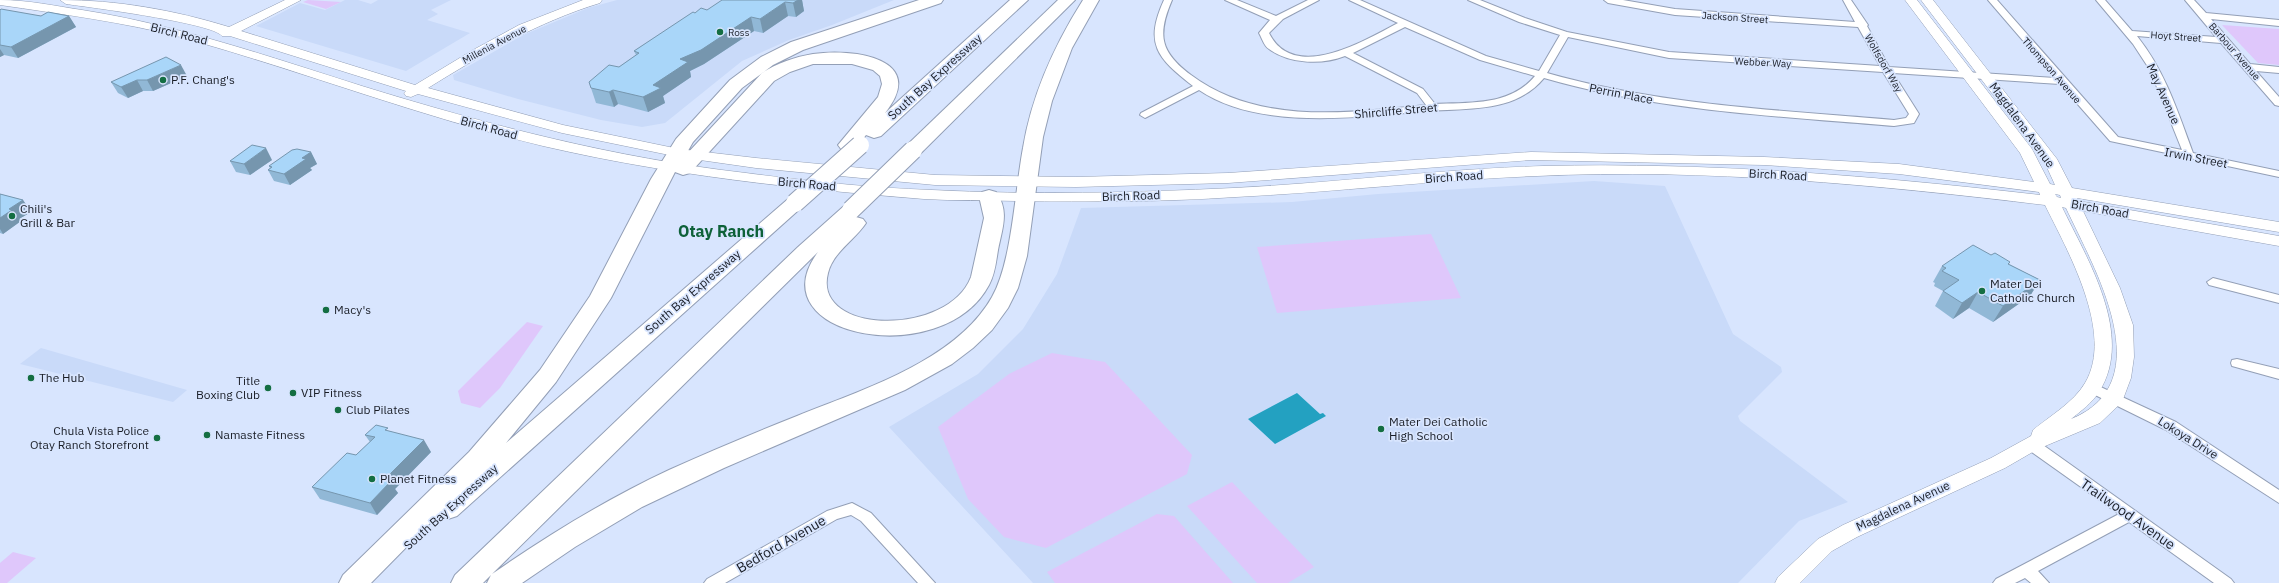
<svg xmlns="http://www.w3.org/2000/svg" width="2279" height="583" font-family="'IBM Plex Sans',sans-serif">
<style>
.built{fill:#c9daf9}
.green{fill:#dfc7fb}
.water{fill:#23a1c1}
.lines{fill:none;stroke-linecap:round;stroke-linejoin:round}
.street-casing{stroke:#939fb6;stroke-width:2}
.secondary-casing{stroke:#939fb6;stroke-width:1}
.highway-casing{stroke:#939fb6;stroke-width:2}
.street{fill:#fff;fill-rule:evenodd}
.secondary{fill:#fff;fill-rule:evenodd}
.highway{fill:#fff;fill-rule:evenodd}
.highway-bridge-casing{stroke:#939fb6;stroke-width:20;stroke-linecap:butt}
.highway-bridge{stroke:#fff;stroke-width:18}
.wall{fill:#91b8d6}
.shaded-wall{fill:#7696ae}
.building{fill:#a9d6f9;stroke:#7696ae}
.poi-dot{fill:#146e42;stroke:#d8e5fe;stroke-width:1.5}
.labels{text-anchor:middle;stroke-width:3.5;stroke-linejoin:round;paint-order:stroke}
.far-street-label{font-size:10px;fill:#191d26;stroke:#d8e5fe}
.far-poi-label{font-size:10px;fill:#191d26;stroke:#d8e5fe;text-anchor:start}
.street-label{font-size:12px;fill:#191d26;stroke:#d8e5fe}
.poi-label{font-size:12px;fill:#191d26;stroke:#d8e5fe;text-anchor:start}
.near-street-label{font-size:14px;fill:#191d26;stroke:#d8e5fe}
.district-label{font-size:16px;font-weight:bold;fill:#0e6139;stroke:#d8e5fe}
</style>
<rect width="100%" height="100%" fill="#d8e5fe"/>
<g class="built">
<polygon points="345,0 358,0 371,4 378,0 451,0 431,10 438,14 427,20 470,33 406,71 256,26 300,3 325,10"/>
<polygon points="617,0 894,0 832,25 789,40 742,61 665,123 642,127 601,120 518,99 454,80 453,75 523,35 588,8"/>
<polygon points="1594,181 1665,186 1733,334 1781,367 1782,372 1738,416 1740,421 1848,502 1799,521 1738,583 1033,583 889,427 978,374 1023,329 1057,274 1081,208 1292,202 1378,194"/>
<polygon points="41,348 187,390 173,402 20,364"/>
</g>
<g class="green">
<polygon points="308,0 341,2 326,9 303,2"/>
<polygon points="2222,25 2279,29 2279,65 2258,63"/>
<polygon points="1431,234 1461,298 1277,313 1257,247"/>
<polygon points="527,322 543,326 500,388 480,408 461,403 458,391"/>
<polygon points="1052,353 1105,362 1192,455 1187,474 1046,548 1004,537 968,499 938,427 1009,374"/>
<polygon points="1232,482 1314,567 1288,583 1257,583 1187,506"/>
<polygon points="1157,514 1174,516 1233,583 1055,583 1047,572"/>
<polygon points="13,552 36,558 7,583 0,583 0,563"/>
</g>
<polygon class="water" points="1297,393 1320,414 1323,413 1326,416 1275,444 1248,419"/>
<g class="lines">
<defs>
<g id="street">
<path d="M1164,0H1172C1157,35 1160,52 1191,75C1258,125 1347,113 1426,105L1417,93L1345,56C1322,65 1290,64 1269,49C1264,46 1262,38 1259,33L1270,20L1225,0H1237L1276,16L1308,0H1319L1283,19L1269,33C1294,83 1364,41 1398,23L1349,0H1360L1486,56L1539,71L1560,35L1519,22L1468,0H1480L1525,18L1567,32L1669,52L1880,66L1858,27L1675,15L1608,3L1604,0H1623L1675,9L1855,22L1843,0H1851L1868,25L1867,26L1889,67L2055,78L1988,0H1997L2118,137L2182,150L2150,70L2133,44L2096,0H2105L2132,31L2216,37L2185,0H2194L2206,13L2279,20V26L2211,19L2250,64L2279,67V73L2256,71L2279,97V106L2275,105L2221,43L2137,36C2165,71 2178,112 2193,153L2279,171V177L2110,141L2060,84L1893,73L1919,114L1914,123L1894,126C1776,116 1658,111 1544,78C1515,113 1469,108 1428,111C1359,117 1259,131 1199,90L1145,118L1140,115L1141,113L1193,86C1157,58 1144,44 1164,0ZM1405,27L1480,60L1535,76C1510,106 1471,102 1435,104L1423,89L1353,53ZM1568,37L1669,58L1883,72L1909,114L1906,118L1894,120C1777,110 1660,105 1547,73Z"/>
<polygon points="2213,278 2279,295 2279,303 2209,285 2207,282"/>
<polygon points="2237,359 2279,369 2279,379 2232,366 2231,363 2232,360"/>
<polygon points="2092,383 2176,422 2279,490 2279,503 2166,430 2087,391 2085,388 2087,385"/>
<polygon points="2031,439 2036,440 2231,579 2234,583 2214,583 2129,522 2038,571 2049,583 2031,583 2025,578 2015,583 1993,583 1996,579 2119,514 2026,448 2024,444 2026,440"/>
<polygon points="852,503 871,513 935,583 918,583 861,521 851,515 837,519 725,583 704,583 707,579 827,511"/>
</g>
<path id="secondary" d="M0,0C28,0 55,6 82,10C178,25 270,57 362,86C488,125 615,158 746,173C807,181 870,188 932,190C1032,195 1133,193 1233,188C1336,183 1440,169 1543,166C1710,162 1875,176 2040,195L2039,192L1899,174L1764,165L1531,160L1228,183L1076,187L935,185L756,168L679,157L562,133L418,94L411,97L406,96L404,93L406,91L230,36H222C213,23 88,7 66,4L60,0C117,0 174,10 229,27L285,0H301L241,31L415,85L473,50L519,25L583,0H602L600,3C538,22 483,54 428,88L563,125L679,149L756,158L935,175L1076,177L1228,173L1531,152L1764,157L1899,164L2034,182L2020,153L1905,0H1917L2032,149L2050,184L2055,185L2045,163L1921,0H1933L2057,159L2072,188L2279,222V232L2077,198L2078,201L2279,236V246L2083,211L2120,288L2133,325L2134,357L2131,378L2122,402L2100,423L2038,449L2005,468L1857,537L1832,551L1800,583H1775L1778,577L1818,539L1843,525L1991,458L2031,436L2033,430C2050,416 2074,402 2085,383C2115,333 2067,250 2045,205C1877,185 1706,168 1537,176C1436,180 1336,192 1236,197C1163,202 1090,202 1017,201C986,200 955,201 924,199C796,189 668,175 543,146C421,117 305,72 184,38C124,22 61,14 0,5ZM2055,194L2060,195L2061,198L2057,197ZM2062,207L2066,208C2094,268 2162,382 2071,419C2081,411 2092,403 2099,392C2135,335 2087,259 2062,207Z"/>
<g id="highway">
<path d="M919,0H943L941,3L803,50L773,65L742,88L693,142L685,156L762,73C777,63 795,57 813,54C853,48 929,58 885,113L1010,0H1028L881,136L874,138L866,135C859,144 855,152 841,149L838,145L878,97L882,84L880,76L873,70L852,64H813L790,72L774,81L690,173L683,175L675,172L611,298L556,382L506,443L788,199L795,197L802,199L805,203L802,207L457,516L448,519L438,515L371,583H339L343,575L469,452L540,370L590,296L651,179L676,139L730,80L761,57L791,42Z"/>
<polygon points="1058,0 1075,0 920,154 913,156 906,154 903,150 906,146"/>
<path d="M1083,0H1099L1072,48L1052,101L1043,137L1027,256L1018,288L1008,308L992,330L973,348L952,364L905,390L724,468L642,507L575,547L522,583H487L491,575L483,583H451L455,575L798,247L844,206L851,204L858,206L861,210L856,217L863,219L866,223C855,240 833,252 828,273C812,335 948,337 971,277L984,218L979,196L982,192L989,190L996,192C1010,211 1002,229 998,250C996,262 995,274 989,285C943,372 755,337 818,252L492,574C548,535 607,499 669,470C711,451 754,433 797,416C861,390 956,361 992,297C1012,262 1015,190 1023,148C1032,94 1054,46 1083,0Z"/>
</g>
</defs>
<use href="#street" class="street-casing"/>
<use href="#secondary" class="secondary-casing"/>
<use href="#highway" class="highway-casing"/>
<use href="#street" class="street"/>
<use href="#secondary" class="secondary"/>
<use href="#highway" class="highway"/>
<defs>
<g id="highway-bridge">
<polyline points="795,203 860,145"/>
<polyline points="851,210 913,150"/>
</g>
</defs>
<use href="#highway-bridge" class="highway-bridge-casing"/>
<use href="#highway-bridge" class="highway-bridge"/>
</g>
<g class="wall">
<polygon points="802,0 804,11 796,17 788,16 763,33 754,31 704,64 690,71 691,77 663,96 665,103 648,112 618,104 614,107 596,103 589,82 619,67 636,55 634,51 695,13 707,10"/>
<polygon points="0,10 41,16 69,16 76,27 18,58 4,55 0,57"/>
<polygon points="187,76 153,91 143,91 128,98 118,93 111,82"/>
<polygon points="311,152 317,164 310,168 312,170 290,185 274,181 268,170 270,168 269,166"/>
<polygon points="272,160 250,175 236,172 230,161"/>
<polygon points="0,194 23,200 31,212 19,219 21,221 3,234 0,233"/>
<polygon points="2010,262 2009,264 2040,280 2030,296 1993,322 1969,308 1953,319 1935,306 1943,291 1934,286 1935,283 1933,282 1942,266"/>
<polygon points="390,431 431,452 395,489 398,493 377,515 320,499 312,487 356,455 370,442 365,435"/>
</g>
<g class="shaded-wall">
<polygon points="798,0 802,0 804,11 796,17 793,3"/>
<polygon points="785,2 788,16 763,33 760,19"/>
<polygon points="69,16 76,27 18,58 11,47"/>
<polygon points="751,17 754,31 704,64 690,71 691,77 663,96 665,103 648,112 643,97 653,85 680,59"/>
<polygon points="0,49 4,55 0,57"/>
<polygon points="181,65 187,76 153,91 147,80"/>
<polygon points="137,80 143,91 128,98 121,87"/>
<polygon points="613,90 618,104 614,107 609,92"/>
<polygon points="266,148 272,160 250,175 244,164"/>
<polygon points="311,152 317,164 310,168 312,170 290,185 284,174 302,158"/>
<polygon points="23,200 31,212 19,219 21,221 3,234 0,229 0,218 9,209"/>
<polygon points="2040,280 2030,296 1993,322 2003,306"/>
<polygon points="1978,292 1969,308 1953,319 1962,303"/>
<polygon points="424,440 431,452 395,489 398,493 377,515 370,503 385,479"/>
</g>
<g class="building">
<polygon points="722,0 798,0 793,3 785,2 760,19 751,17 701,50 680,59 688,62 653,85 661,88 643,97 613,90 609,92 591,88 589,82 609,65 619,67 639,53 634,51 693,12 695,13 701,8 707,10"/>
<polygon points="1,9 41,16 48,12 69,16 11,47 0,45 0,10"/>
<polygon points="166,57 181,65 147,80 137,80 121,87 111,82"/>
<polygon points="252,145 266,148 244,164 230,161"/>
<polygon points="297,149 311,152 302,158 306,159 284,174 268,170 272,167 269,166 292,150"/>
<polygon points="0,194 23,200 9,209 12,210 0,218"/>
<polygon points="1973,245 1991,255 1995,253 2010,262 2008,264 2040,280 2003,306 1978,292 1962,303 1943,291 1959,280 1942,271 1946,268 1942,266"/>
<polygon points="376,425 388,428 385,430 424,440 385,479 391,481 370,503 312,487 347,453 356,455 375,437 365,435"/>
</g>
<g class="poi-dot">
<circle cx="720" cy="32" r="4"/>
<circle cx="163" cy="80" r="4"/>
<circle cx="12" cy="216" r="4"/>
<circle cx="1982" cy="291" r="4"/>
<circle cx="326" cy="310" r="4"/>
<circle cx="31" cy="378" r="4"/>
<circle cx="268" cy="388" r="4"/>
<circle cx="293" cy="393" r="4"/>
<circle cx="338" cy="410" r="4"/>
<circle cx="1381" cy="429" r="4"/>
<circle cx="207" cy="435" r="4"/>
<circle cx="157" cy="438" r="4"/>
<circle cx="372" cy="479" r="4"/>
</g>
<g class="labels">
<g class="far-street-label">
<text transform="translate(1735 17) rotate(4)" y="4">Jackson Street</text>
<text transform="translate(2176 36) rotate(4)" y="4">Hoyt Street</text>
<text transform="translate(494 44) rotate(-28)" y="4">Millenia Avenue</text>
<text transform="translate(2235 51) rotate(49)" y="4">Barbour Avenue</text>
<text transform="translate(1763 62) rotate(3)" y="4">Webber Way</text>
<text transform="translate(1884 63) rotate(60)" y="4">Wolfsdorf Way</text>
<text transform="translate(2052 70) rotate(49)" y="4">Thompson Avenue</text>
</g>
<g class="far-poi-label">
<text x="728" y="36">Ross</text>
</g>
<g class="street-label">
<text transform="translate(179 34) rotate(14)" y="4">Birch Road</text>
<text transform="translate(935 77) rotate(-42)" y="4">South Bay Expressway</text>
<text transform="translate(1621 94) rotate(11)" y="4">Perrin Place</text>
<text transform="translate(2163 94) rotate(66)" y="4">May Avenue</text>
<text transform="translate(1396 111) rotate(-5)" y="4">Shircliffe Street</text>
<text transform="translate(2022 125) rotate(54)" y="4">Magdalena Avenue</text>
<text transform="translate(489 128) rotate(15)" y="4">Birch Road</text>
<text transform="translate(2196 158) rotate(11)" y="4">Irwin Street</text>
<text transform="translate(1778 175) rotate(3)" y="4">Birch Road</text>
<text transform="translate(1454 177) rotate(-4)" y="4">Birch Road</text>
<text transform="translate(807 184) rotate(5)" y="4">Birch Road</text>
<text transform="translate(1131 196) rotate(-2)" y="4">Birch Road</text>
<text transform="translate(2100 209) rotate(10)" y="4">Birch Road</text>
<text transform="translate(693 292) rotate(-41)" y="4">South Bay Expressway</text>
<text transform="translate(2188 438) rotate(32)" y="4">Lokoya Drive</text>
<text transform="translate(1903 506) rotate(-25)" y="4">Magdalena Avenue</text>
<text transform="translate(451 507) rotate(-42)" y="4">South Bay Expressway</text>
</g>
<g class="poi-label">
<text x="171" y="84">P.F. Chang's</text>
<text x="20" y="213">Chili's<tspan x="20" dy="14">Grill &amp; Bar</tspan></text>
<text x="1990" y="288">Mater Dei<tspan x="1990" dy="14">Catholic Church</tspan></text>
<text x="334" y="314">Macy's</text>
<text x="39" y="382">The Hub</text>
<text x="260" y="385" text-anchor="end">Title<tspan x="260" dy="14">Boxing Club</tspan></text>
<text x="301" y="397">VIP Fitness</text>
<text x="346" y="414">Club Pilates</text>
<text x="1389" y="426">Mater Dei Catholic<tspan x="1389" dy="14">High School</tspan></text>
<text x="149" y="435" text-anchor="end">Chula Vista Police<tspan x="149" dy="14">Otay Ranch Storefront</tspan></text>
<text x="215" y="439">Namaste Fitness</text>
<text x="380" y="483">Planet Fitness</text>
</g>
<g class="near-street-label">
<text transform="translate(2128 514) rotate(35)" y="5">Trailwood Avenue</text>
<text transform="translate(781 544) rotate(-30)" y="5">Bedford Avenue</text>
</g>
<g class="district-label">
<text x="721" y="237">Otay Ranch</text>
</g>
</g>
</svg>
